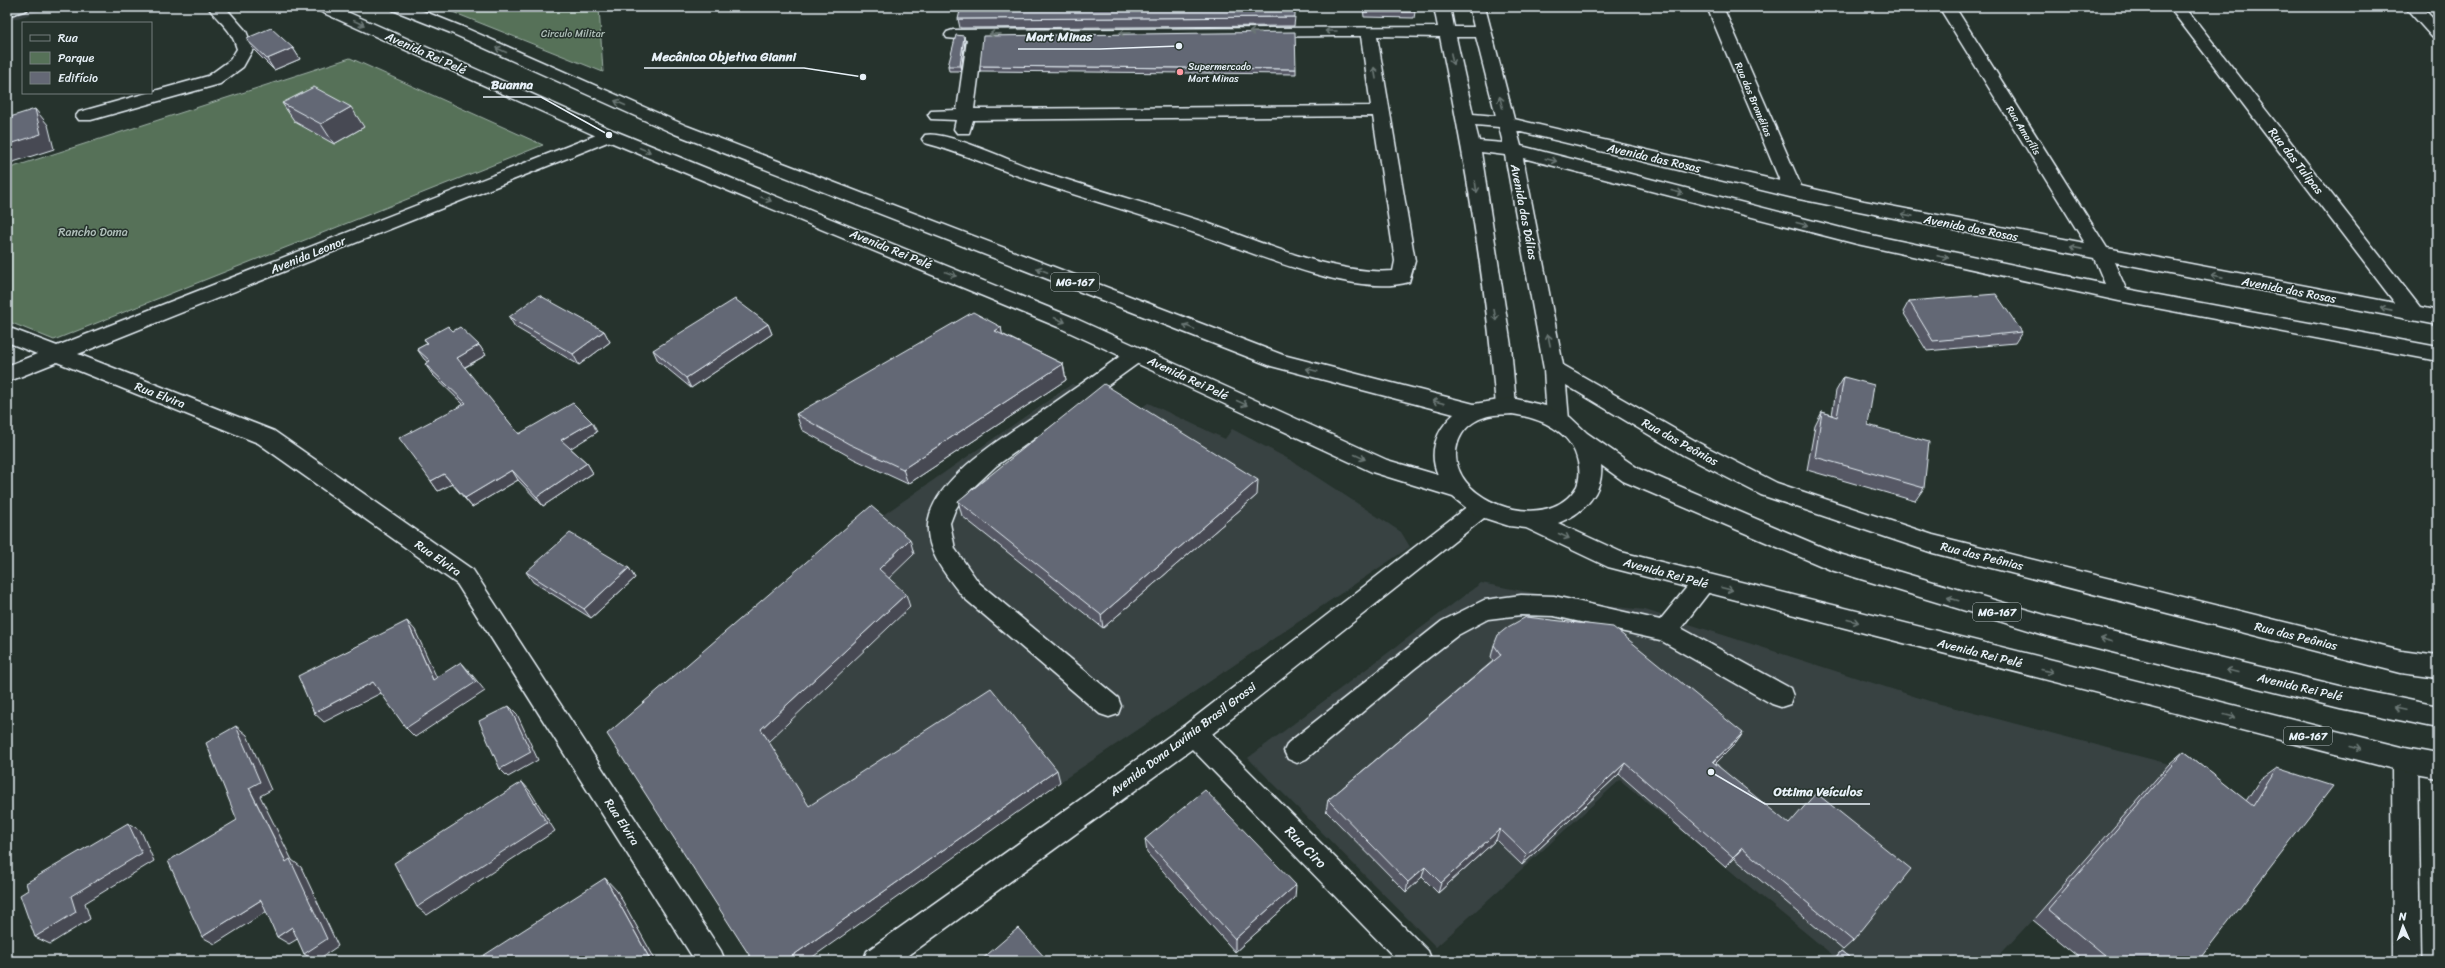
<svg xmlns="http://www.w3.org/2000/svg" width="2445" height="968" font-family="Sriracha,sans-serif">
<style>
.built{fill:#394343}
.green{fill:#567158;stroke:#9fb1a8}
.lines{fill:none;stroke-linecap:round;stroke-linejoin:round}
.minor-casing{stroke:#e8f1f8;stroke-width:3}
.major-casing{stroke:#e8f1f8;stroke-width:3}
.minor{fill:#26332d;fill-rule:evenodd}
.major{fill:#26332d;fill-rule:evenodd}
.wall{fill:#565965;stroke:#e8f1f8}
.shaded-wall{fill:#464952;stroke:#e8f1f8}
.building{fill:#646875;stroke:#e8f1f8}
.oneway{stroke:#6a7674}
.poi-dot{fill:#ff9aa2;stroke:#26332d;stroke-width:1.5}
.labels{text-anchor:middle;stroke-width:3;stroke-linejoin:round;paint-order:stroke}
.far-park-label{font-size:10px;fill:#aebeb8;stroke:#26332d}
.far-poi-label{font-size:10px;fill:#e8f1f8;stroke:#26332d;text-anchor:start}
.far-street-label{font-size:10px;fill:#e8f1f8;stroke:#26332d}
.shield{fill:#26332d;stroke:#aeb8bb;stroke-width:1}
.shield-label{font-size:11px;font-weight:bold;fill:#e8f1f8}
.street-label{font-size:12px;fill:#e8f1f8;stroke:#26332d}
.park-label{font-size:12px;fill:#aebeb8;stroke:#26332d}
.near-street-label{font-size:14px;fill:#e8f1f8;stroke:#26332d}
.leader{fill:none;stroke:#e8f1f8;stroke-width:1.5}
.callout-dot{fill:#e8f1f8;stroke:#26332d;stroke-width:1.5}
.callout-label{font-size:13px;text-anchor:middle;font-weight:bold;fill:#e8f1f8;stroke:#26332d;stroke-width:3;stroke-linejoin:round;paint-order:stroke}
</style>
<rect width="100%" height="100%" fill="#26332d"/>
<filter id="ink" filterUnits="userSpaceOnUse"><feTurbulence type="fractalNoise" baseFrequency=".025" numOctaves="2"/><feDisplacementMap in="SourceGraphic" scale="8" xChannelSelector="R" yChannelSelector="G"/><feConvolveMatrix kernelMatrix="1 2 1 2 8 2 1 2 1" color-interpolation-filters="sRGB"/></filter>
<g filter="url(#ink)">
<g class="built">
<polygon points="7,7 55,7 7,21"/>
<polygon points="1072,384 1106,399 1132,415 1148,403 1225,439 1232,429 1292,461 1401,532 1410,547 1060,782 807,961 755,961 617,746 876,520"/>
<polygon points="1481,583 1595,605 1645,610 1929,701 2169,764 2033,919 1994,961 1840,961 1620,780 1436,947 1248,758"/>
</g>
<g class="green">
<polygon points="440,7 599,7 603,72"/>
<polygon points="350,58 543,145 54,340 7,321 7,169"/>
</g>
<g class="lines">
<defs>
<g id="minor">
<polygon points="7,7 29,7 27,10 7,16"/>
<path d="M208,7H225L246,31L253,49L243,67L220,84L91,120H79L76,116L79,112L208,76L230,60L237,49C231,27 219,23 208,7Z"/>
<path d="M1434,7H1450L1454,27H1474L1469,7H1485L1514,119L1780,181L1707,7H1723L1801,186L1864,201L2085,243L1939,7H1955L2107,248L2395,303L2169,7H2185L2420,307L2438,311V325L2114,262L2126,289L2438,347V361L2119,301L1857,244L1523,158L1563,365L1699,443L1777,483L1933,535L2401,651L2438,656V678L2401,673L1933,553L1761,495L1683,455L1566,385L1569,420L1565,426L1558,428L1551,426L1547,420L1544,369L1505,155L1481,152L1511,346L1516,406L1513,412L1506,414L1499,412L1496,406C1486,281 1465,158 1440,37L1377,36L1415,261L1409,282C1353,298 1253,252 1198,234C1145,216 1090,200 1036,182C999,170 963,153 925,143L922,139L925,135C944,130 1006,159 1028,167C1086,187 1146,203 1204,222C1259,241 1336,276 1393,271L1395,261L1373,116L973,120L969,133H957L954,129L956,120L931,119L928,115L931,111L957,110L967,40L947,38L945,35L947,32L953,30L1438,27ZM1333,36H1361L1371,106L974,109L983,40ZM1456,37H1476L1496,116L1473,114ZM1475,125L1499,127L1503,143L1479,141ZM1517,131L1794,198L2094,258L2105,284L1857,232L1521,146Z"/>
<polygon points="2405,7 2422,7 2438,24 2438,39 2432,37"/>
<polygon points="609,130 615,131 618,135 615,139 78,354 274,431 473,570 721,951 725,961 695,961 457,584 258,443 57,362 7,382 7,366 37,354 7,342 7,327 57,346"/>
<path d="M1137,347L1144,349L1147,354L1144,359L996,466L963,497L955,510L950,523L955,549L979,583L1118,698L1121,706L1118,714L1109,717L1100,714L963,597C947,577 926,552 928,525C931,477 1015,430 1051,405C1077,387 1104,368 1130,349Z"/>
<polygon points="1481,499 1489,502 1492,508 1489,514 1212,734 1428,951 1432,961 1398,961 1192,749 901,961 863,961 867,951 1185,725 1473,502"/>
<polygon points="1704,573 1712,576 1716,583 1681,628 1790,688 1793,696 1790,704 1781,707 1772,704 1660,640 1554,616 1521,615 1488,619 1458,635 1414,669 1306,759 1297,763 1288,759 1284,751 1288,743 1442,621 1484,600 1521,595 1554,596 1660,620 1696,576"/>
<polygon points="2405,748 2414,752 2418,760 2421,961 2393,961 2392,760 2396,752"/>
</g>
<path id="major" d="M315,7H336L615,131L1072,317L1387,460L1438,475C1428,453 1436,430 1454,414L1271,366L675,134L451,33L393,10L391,7H413L463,27L687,126L1283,355L1474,404L1512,398L1546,406L1570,417L1587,433L1639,469L1836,553L2048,616L2340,686L2438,706V728L2340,708L2048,636L1831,570L1623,481L1601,465C1604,492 1583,514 1558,523L1621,552L2405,748L2438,754V778L2405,772L1608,567L1526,528L1509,526L1475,515L1453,497L1372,472L1058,327L603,139L317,10ZM1512,414C1541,418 1572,431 1578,462C1580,469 1580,479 1577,486C1554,526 1490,512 1466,482C1447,458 1456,426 1485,417C1493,414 1503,415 1512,414Z"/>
</defs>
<use href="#minor" class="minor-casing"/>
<use href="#major" class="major-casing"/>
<use href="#minor" class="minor"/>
<use href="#major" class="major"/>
</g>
<g class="wall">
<polygon points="1363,7 1414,7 1415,12 1414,18 1364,17"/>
<polygon points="1295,17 1294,26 960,28 958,19"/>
<polygon points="964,36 965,41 961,71 949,71 948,66"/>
<polygon points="247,40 293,48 300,59 274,70 254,50"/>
<polygon points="980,66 1296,69 1296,74 980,71"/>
<polygon points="282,103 364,127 334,144 295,122"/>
<polygon points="1909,301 2022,332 2015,343 1927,351 1903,312"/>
<polygon points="509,317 604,331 610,342 579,365 515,327"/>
<polygon points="768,324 772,334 691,388 658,361 653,350"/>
<polygon points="1001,327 1002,334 1063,364 1066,380 908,484 854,459 802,430 796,414"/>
<polygon points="453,331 479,345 486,355 464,368 519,434 597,432 570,448 587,463 593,473 543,506 518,480 472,507 452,484 438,491 431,481 463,404 432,374 425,364 428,362 424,359 417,349 427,344 424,339"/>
<polygon points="1844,377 1868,425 1924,488 1915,501 1807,470 1815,426 1822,412 1832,415 1836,391"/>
<polygon points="1257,495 1103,628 962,516 958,501"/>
<polygon points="629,568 635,578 591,618 533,582 526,572"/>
<polygon points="1494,645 1743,733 1735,744 1716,763 1853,941 1843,950 1734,858 1725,867 1619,774 1522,865 1496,840 1438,893 1422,877 1406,892 1326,811 1328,800 1493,661 1491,657"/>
<polygon points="2184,751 2246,801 2259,781 2277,768 2198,961 2083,961 2033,920 2169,764"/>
<polygon points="1145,839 1295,898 1235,952 1147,853"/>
<polygon points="1841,951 1854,961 1832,961"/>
</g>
<g class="shaded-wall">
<polygon points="964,36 965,41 961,71 960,66"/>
<polygon points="293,48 300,59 274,70 267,59"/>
<polygon points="351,107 364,127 334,144 321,124"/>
<polygon points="35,109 48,125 54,149 7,164 7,145"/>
<polygon points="768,324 772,334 691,388 686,378"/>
<polygon points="1001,327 1004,343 995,331"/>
<polygon points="604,331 610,342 579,365 573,354"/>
<polygon points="479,345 486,355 463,368 457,358"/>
<polygon points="1063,364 1066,380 908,484 903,469"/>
<polygon points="592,422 597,432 568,450 561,440"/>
<polygon points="587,463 593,473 543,506 537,497"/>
<polygon points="512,470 518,480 472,507 465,498"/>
<polygon points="444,474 452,484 438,491 431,481"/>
<polygon points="1258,480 1257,495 1103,628 1101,615"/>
<polygon points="910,539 914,554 884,583 879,569"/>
<polygon points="629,568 635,578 591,618 584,609"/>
<polygon points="906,594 910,607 768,742 761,729"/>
<polygon points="407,621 415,630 442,689 433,680"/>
<polygon points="461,662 469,671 485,691 415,737 406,728"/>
<polygon points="373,682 383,692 324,722 314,713"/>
<polygon points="509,706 517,714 538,760 508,777 500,769"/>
<polygon points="236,726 247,735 271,790 260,796 292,860 301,867 338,946 316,961 304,954 286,862 249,788"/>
<polygon points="1743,733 1735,744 1706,773 1713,762"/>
<polygon points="1625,763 1619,774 1522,865 1527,855"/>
<polygon points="1057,770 1060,782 807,961 785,961"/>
<polygon points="522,782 530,791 555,831 427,915 417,907"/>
<polygon points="128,823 141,831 154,861 85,903 90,919 50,944 35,937"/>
<polygon points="1500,829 1496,840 1438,893 1441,883"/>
<polygon points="1742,848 1734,858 1725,867 1733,857"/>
<polygon points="1425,867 1422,877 1406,892 1408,882"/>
<polygon points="605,878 617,891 656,961 651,961"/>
<polygon points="1296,885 1295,898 1235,952 1235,939"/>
<polygon points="261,900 272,908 215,944 202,937"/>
<polygon points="292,927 304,935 289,944 277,937"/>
</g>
<g class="building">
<polygon points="961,7 1295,7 1295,17 958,19"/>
<polygon points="1364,7 1414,7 1415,12 1364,12"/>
<polygon points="271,28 293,48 267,59 247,40 247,38"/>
<polygon points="1295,32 1296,69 980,66 983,36"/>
<polygon points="956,35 964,36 960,66 948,66"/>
<polygon points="314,87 351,107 321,124 282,103"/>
<polygon points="35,109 41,134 7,145 7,118"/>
<polygon points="1996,294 2022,332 1933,341 1909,301"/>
<polygon points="539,295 604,331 573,354 509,317"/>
<polygon points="735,299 768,324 686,378 653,350"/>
<polygon points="973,312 1001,327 995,331 1063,364 903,469 849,444 796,414"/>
<polygon points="448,326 453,331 460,327 479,345 457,358 519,434 573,403 592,422 561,440 587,463 537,497 512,470 465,498 444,474 431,481 399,438 466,403 425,364 430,361 417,349 428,343 424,339"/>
<polygon points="1844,377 1874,385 1868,425 1929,442 1924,488 1815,457 1822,412 1837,417"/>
<polygon points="1104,384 1258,480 1101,615 958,501"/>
<polygon points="871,506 910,539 879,569 906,594 761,729 809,806 991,688 1057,770 785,961 753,961 607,734"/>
<polygon points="570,533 629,568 584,609 526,572"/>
<polygon points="1526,617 1613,627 1743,733 1713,762 1789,824 1816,793 1911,869 1853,941 1742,848 1733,857 1625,763 1527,855 1500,829 1441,883 1425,867 1408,882 1328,800 1501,655 1494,645 1498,635 1508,627"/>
<polygon points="407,621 433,680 461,662 476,682 406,728 373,682 314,713 298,676"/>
<polygon points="509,706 531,752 500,769 479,721"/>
<polygon points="236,726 260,782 249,788 286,862 290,859 327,939 304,954 292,927 277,937 261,900 202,937 168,861 237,820 206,743"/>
<polygon points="2184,751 2253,806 2277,768 2333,786 2198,961 2111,961 2048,909"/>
<polygon points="522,782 547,823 417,907 394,863"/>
<polygon points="1205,790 1296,885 1235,939 1145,839"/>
<polygon points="128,823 142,853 71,896 76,912 35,937 20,895 28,890 26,883"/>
<polygon points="605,878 651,961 475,961"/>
<polygon points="1018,928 1048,961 980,961"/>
<polygon points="1841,951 1854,961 1833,961"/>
<polygon points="2003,957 2008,961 1999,961"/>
</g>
<defs><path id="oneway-shaft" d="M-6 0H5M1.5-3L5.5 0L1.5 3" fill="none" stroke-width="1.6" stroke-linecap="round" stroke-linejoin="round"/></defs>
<g class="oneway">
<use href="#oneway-shaft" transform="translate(359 23) rotate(24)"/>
<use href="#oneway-shaft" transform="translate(1331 31) rotate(-180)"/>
<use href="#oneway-shaft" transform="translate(1255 32) rotate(179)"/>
<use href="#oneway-shaft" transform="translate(1125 33) rotate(179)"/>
<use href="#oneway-shaft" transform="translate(995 34) rotate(179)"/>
<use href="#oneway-shaft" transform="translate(501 50) rotate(-156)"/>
<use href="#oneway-shaft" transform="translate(1452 59) rotate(79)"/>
<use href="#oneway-shaft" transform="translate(1375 73) rotate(-100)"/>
<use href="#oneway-shaft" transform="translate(1501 102) rotate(-104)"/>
<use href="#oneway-shaft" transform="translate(620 103) rotate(-156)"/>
<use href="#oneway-shaft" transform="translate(645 150) rotate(22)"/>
<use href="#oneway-shaft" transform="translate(1551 160) rotate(14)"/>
<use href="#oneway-shaft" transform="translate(1476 187) rotate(82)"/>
<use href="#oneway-shaft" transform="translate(1677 192) rotate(14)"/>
<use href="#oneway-shaft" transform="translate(766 199) rotate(22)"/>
<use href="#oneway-shaft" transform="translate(1907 215) rotate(-169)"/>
<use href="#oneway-shaft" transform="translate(1802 224) rotate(14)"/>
<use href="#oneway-shaft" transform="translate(2076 248) rotate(-169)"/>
<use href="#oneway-shaft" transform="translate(1943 257) rotate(12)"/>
<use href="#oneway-shaft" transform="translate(1042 270) rotate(-159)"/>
<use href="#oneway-shaft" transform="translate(951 274) rotate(22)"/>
<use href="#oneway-shaft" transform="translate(2217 276) rotate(-169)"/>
<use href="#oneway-shaft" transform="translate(2386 309) rotate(-169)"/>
<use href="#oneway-shaft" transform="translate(1495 315) rotate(80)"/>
<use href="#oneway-shaft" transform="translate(1060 320) rotate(23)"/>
<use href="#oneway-shaft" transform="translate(1189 327) rotate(-159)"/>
<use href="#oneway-shaft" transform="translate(1549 340) rotate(-101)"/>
<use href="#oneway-shaft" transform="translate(1312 370) rotate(-166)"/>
<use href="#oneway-shaft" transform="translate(1438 402) rotate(-166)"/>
<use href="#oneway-shaft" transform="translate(1242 403) rotate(25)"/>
<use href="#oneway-shaft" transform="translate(1360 457) rotate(25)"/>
<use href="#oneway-shaft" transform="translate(1564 536) rotate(25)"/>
<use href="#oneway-shaft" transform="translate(1727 589) rotate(14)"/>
<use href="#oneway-shaft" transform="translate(1953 599) rotate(-164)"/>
<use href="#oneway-shaft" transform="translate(1853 621) rotate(14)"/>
<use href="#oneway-shaft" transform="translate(2106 640) rotate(-166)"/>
<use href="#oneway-shaft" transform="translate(2047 671) rotate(14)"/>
<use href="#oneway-shaft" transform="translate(2232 671) rotate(-166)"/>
<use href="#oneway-shaft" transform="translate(2400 709) rotate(-168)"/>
<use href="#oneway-shaft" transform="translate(2230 716) rotate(14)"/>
<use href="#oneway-shaft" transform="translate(2356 748) rotate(14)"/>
</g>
</g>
<circle class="poi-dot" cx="1180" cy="72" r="4"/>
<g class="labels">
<g class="far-park-label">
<text x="573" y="37">Circulo Militar</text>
</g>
<g class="far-poi-label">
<text x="1188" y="70">Supermercado<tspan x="1188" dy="12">Mart Minas</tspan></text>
</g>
<g class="far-street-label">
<text transform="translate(1754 99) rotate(67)" y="4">Rua das Bromélias</text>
<text transform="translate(2024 130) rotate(58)" y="4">Rua Amarílis</text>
</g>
<g class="shield">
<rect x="1051" y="273" width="48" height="18" rx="3"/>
<rect x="1973" y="603" width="48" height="18" rx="3"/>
<rect x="2284" y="727" width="48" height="18" rx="3"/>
</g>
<g class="shield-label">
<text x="1075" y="286">MG-167</text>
<text x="1997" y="616">MG-167</text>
<text x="2308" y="740">MG-167</text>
</g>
<g class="street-label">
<text transform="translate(426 53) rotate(24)" y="4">Avenida Rei Pelé</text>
<text transform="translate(1654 158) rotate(13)" y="4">Avenida das Rosas</text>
<text transform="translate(2296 161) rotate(52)" y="4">Rua das Tulipas</text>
<text transform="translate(1524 212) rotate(79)" y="4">Avenida das Dálias</text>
<text transform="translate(1971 228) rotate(11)" y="4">Avenida das Rosas</text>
<text transform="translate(891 249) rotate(22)" y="4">Avenida Rei Pelé</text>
<text transform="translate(308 255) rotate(-22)" y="4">Avenida Leonor</text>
<text transform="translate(2289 290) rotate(11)" y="4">Avenida das Rosas</text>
<text transform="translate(1188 378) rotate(25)" y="4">Avenida Rei Pelé</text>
<text transform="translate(160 395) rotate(21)" y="4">Rua Elvira</text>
<text transform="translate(1680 442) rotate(29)" y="4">Rua das Peônias</text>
<text transform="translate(1982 556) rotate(14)" y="4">Rua das Peônias</text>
<text transform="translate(438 558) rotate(35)" y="4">Rua Elvira</text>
<text transform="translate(1666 573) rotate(15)" y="4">Avenida Rei Pelé</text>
<text transform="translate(2296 636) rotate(14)" y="4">Rua das Peônias</text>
<text transform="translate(1980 653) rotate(14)" y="4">Avenida Rei Pelé</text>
<text transform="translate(2300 687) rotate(13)" y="4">Avenida Rei Pelé</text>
<text transform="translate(1183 739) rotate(-37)" y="4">Avenida Dona Lavínia Brasil Grossi</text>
<text transform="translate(622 822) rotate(57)" y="4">Rua Elvira</text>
</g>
<g class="park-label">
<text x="93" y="236">Rancho Doma</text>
</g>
<g class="near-street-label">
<text transform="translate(1306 847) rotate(46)" y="5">Rua Ciro</text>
</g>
</g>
<path class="leader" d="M1179 46L1100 49H1018M863 77L804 68H644M609 135L541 97H483M1711 772L1765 804H1870"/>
<g class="callout-dot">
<circle cx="1179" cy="46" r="4"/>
<circle cx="863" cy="77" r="4"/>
<circle cx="609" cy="135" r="4"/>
<circle cx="1711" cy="772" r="4"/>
</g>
<g class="callout-label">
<text x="1059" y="41">Mart Minas</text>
<text x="724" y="61">Mecânica Objetiva Gianni</text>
<text x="512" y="89">Buanna</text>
<text x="1818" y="796">Ottima Veículos</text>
</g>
<rect width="2445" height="968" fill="none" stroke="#26332d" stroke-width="24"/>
<rect x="12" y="12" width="2421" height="944" fill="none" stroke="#e8f1f8" stroke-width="1.5" filter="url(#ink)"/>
<rect x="22" y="22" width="130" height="72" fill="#26332d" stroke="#747f7e"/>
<rect x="30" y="35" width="20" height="6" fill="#26332d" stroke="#747f7e"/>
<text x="58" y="42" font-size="12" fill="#e8f1f8">Rua</text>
<rect x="30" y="52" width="20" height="12" fill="#567158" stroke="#747f7e"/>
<text x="58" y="62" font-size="12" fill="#e8f1f8">Parque</text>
<rect x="30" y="72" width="20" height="12" fill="#646875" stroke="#747f7e"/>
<text x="58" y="82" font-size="12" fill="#e8f1f8">Edifício</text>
<g transform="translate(2403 926) rotate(358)" stroke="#26332d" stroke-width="3" paint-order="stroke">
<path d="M0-3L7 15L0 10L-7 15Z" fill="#e8f1f8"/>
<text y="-6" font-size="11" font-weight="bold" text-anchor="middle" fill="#e8f1f8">N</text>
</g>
</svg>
